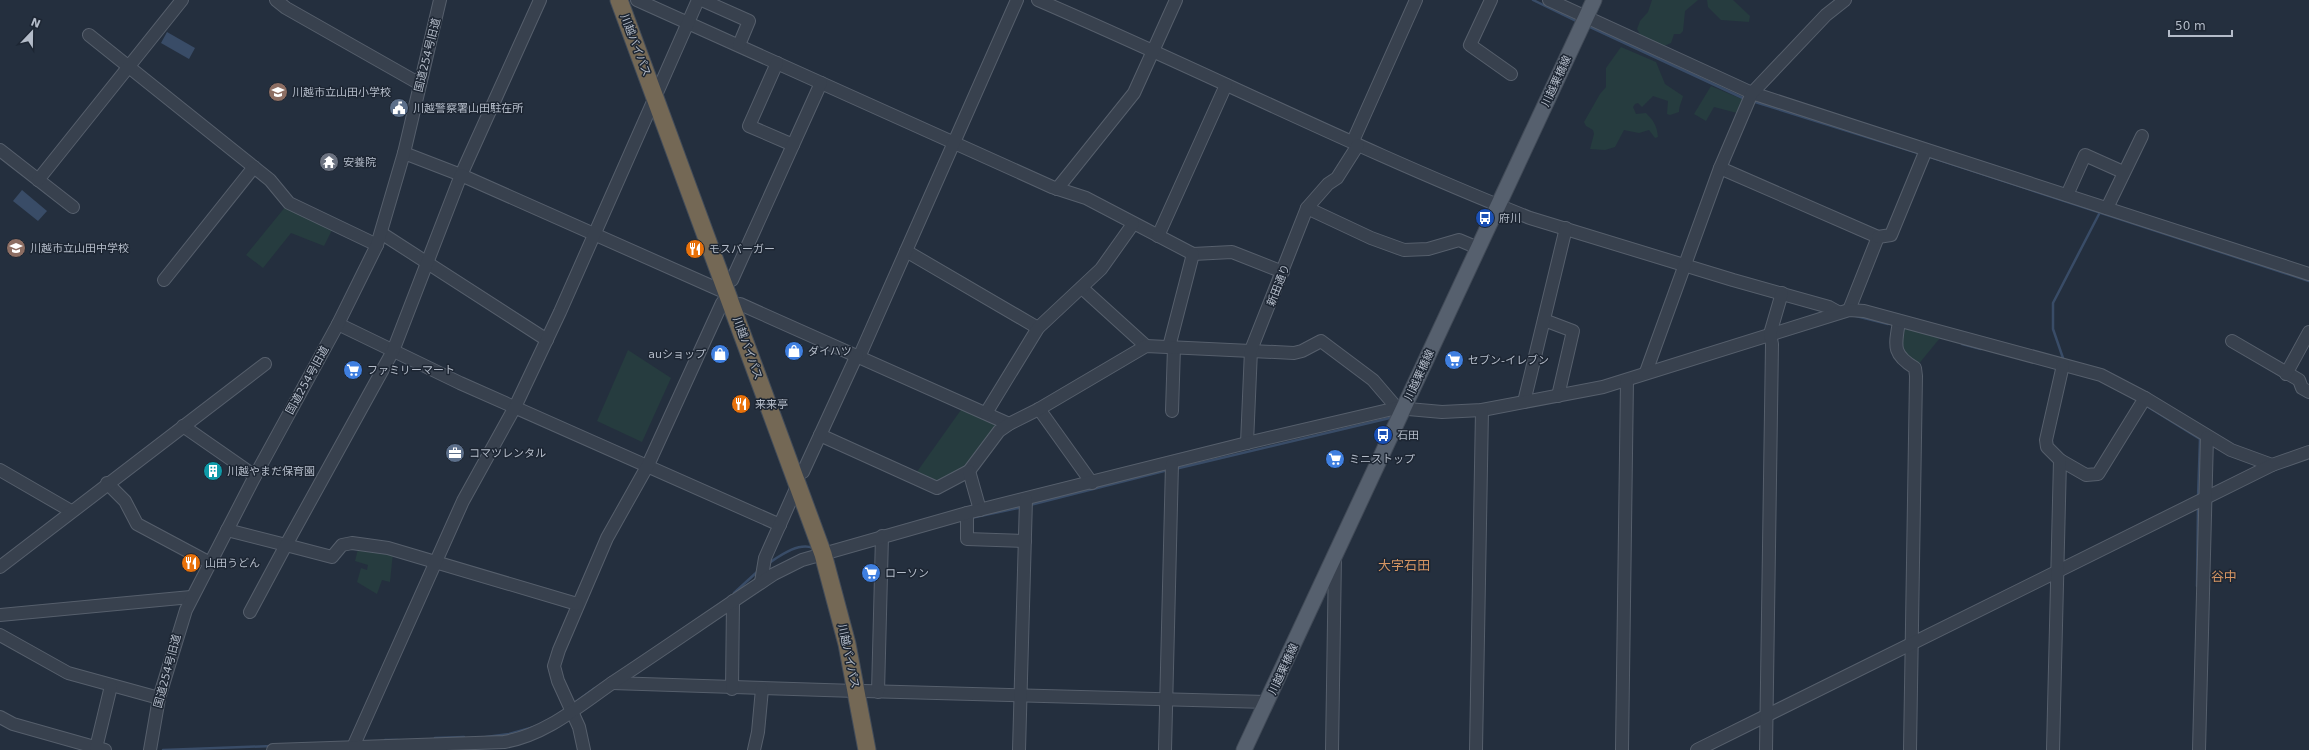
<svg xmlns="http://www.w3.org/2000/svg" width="2309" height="750" font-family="'DejaVu Sans','Noto Sans JP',sans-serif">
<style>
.green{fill:#263c3f}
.water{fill:#394c67}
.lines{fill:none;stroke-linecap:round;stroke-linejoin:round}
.stream{stroke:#394c67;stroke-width:2.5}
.minor-casing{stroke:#565f6c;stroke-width:14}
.major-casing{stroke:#414a57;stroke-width:17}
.highway-casing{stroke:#434c59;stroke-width:19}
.minor{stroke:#38414e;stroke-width:12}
.major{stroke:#56606e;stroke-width:15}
.highway{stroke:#746855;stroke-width:17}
.labels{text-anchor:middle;stroke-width:3;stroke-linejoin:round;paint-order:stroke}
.street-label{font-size:11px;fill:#b4bcc9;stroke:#1d2633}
.poi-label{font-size:11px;fill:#b4bcc9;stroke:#1d2633;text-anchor:start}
.quarter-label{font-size:13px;fill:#d59563;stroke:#1d2633}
</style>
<rect width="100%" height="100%" fill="#242f3e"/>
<g class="green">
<polygon points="1652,0 1698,0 1685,11 1683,31 1680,34 1674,34 1671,43 1664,46 1641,36 1637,29 1640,21 1648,12"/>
<polygon points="1707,0 1733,0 1750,16 1749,22 1721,20 1708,7"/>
<path d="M1621,47L1656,62L1665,84L1683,96C1682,101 1679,106 1679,112L1670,115L1667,114L1668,101L1653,96L1642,107L1638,103L1635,104L1633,107L1636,114L1646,113C1654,121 1657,126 1658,137L1655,138L1649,130L1639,133L1624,130L1615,147L1605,150L1590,149L1594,134L1593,130L1586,126L1584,122L1600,94L1606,87V68Z"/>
<polygon points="1711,86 1744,100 1737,113 1714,107 1706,121 1694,114"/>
<polygon points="286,206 333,228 324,246 291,233 263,268 246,255"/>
<polygon points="1902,328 1940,338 1917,366 1903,354 1899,331"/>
<polygon points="628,350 671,378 642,442 597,421"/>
<polygon points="963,407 1000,423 967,469 936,486 914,476"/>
<polygon points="358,549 393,553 390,582 382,580 377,594 357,582 361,568 367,570 368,565 355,561"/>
</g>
<g class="water">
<polygon points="167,32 195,48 189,59 161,43"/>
<polygon points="22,190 47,211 38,221 13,201"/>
</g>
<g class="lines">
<g class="stream">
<polyline points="1533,0 1578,22"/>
<polyline points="1588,26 1745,99"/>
<polyline points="1752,101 1921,154"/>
<polyline points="1927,156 2309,281"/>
<polyline points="1856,316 1888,324"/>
<polyline points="1962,344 1981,349"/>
<polyline points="2064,361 2053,329 2053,303 2099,214"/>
<polyline points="2145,405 2200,439 2198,498"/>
<polyline points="1175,469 1394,417"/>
<polyline points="1030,505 1168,470"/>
<polyline points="971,518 1023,507"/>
<path d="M769,563C781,555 799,542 813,548"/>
<polyline points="2197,586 2198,507"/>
<polyline points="734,593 757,572"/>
<polyline points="573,704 595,688"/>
<polyline points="486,737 509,734 534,727"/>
<polyline points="435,738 464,737"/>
<polyline points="385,740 398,740"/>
<polyline points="163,750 272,746"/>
</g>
<defs>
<g id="minor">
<polyline points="276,0 286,8 420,84"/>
<polyline points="637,0 1052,187 1086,198 1193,254 1232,252 1283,272"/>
<polyline points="702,0 749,21 739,45"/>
<path d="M1038,0C1203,71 1363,152 1530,218L1733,280L1829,307L1838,312"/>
<polyline points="1491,0 1470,45 1511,74"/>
<polyline points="1549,0 1752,93 2309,274"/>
<polyline points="89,35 270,180 289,203 377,245"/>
<polyline points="777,63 749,126 793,145"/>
<polyline points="1353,141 1416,0"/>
<polyline points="0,150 73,207"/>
<polyline points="404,153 461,175 540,0"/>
<polyline points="1720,168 1878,237 1849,310"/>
<polyline points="38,180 182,0"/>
<polyline points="1057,189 1134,93 1176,0"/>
<polyline points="2067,195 2085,155 2123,172"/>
<polyline points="1307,208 1371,238 1404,250 1428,249 1459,240 1478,248"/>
<polyline points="2107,208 2142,136"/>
<polyline points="381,233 547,340"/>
<polyline points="1158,236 1226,85"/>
<polyline points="1878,237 1891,235 1926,150"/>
<polyline points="906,251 1038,328"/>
<polyline points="164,280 254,167"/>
<polyline points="732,280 821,83"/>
<polyline points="1082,288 1146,346"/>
<polyline points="740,304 1009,424"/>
<polyline points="1544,320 1573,331 1558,396"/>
<path d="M1899,322C1895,346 1892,354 1915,368L1916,376L1910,750"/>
<polyline points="338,324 460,383 780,525"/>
<polyline points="2232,341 2299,380 2302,388 2309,392"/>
<polyline points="1169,347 1193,254"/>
<polyline points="860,355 1017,0"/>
<polyline points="1646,372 1720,168 1752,93 1826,15 1845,0"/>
<polyline points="2286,374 2309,332"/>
<polyline points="1524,402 1566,228"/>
<polyline points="1039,409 1092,483"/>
<polyline points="1172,411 1174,347"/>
<polyline points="986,413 1038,328 1101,269 1133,224"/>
<polyline points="183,426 255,476"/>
<polyline points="820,435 937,488 969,471 999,431 1009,424 1039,409 1146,346 1294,353 1302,351 1321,341 1373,380 1397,408"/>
<polyline points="1247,443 1251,350 1307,208 1328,184 1337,178 1358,145"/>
<polyline points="2060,460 2086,475 2098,474 2145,398"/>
<polyline points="0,470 71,511"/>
<polyline points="969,471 980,510"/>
<polyline points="803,472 857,355"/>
<polyline points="107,483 125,501 137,524 210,563"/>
<polyline points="967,513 967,539 1025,541"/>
<polyline points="227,530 286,545 393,351 461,175 729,294 722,303 648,465 607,538 559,650 554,666 558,681 579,727 584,750"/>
<polyline points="0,567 265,364"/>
<polyline points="761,582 765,558 798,484"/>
<polyline points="250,612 286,545 332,557 342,545 352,543 388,548 577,604"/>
<polyline points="0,615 191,597"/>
<polyline points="0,635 68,673 159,698"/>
<polyline points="612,683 856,691"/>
<polyline points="732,689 733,601"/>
<polyline points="864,691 1267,702"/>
<polyline points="878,692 882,536"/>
<polyline points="0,717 13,724 105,750"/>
<polyline points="353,747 463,501 515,407 560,312 698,0"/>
<polyline points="96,748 111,686"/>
<polyline points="150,750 159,698 186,610 255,476 338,324 377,245 404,153 440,0"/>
<path d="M273,750L504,742C546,735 580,705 615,681C668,646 721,609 774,574L802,560L967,513L1247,443L1397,408L1442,412L1482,410L1603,387L1849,310L1864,311L2101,375L2145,398L2231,450L2272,465"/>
<polyline points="754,750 758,732 762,689"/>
<polyline points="1019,750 1026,499"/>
<polyline points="1165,750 1172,464"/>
<polyline points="1332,750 1335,557"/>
<polyline points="1476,750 1482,410"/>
<polyline points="1622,750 1627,380"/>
<polyline points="1697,750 2272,465 2309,452"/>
<polyline points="1766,750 1772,344 1770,334 1782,293"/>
<polyline points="2053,750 2060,460 2047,447 2046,440 2063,365"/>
<polyline points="2199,750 2207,437"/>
</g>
<polyline id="major" points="1244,750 1594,0"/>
<polyline id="highway" points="619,0 823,554 847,644 867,750"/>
</defs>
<use href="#minor" class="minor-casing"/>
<use href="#major" class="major-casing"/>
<use href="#highway" class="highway-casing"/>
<use href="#minor" class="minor"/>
<use href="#major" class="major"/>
<use href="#highway" class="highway"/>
</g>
<defs>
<symbol id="school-disc" viewBox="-11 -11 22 22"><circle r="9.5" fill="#8d6e63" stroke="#1d2633"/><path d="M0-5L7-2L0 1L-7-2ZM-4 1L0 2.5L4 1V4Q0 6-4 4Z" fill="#fff"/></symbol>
<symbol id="civic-disc" viewBox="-11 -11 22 22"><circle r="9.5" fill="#5c6f8a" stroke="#1d2633"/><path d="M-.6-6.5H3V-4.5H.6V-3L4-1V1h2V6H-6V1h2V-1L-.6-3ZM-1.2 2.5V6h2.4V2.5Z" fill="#fff"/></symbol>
<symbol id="temple-disc" viewBox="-11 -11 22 22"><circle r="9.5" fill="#6b7280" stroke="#1d2633"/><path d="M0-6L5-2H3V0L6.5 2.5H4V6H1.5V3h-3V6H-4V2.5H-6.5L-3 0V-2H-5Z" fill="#fff"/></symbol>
<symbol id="bus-disc" viewBox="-11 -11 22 22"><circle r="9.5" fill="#1a4fb4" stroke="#1d2633"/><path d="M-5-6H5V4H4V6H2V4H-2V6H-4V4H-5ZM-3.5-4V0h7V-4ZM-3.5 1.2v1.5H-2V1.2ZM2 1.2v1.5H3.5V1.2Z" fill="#fff"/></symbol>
<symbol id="restaurant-disc" viewBox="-11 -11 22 22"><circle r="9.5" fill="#e8710a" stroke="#1d2633"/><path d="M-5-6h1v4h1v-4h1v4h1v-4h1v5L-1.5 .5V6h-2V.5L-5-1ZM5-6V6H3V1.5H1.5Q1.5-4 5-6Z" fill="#fff"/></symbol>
<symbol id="shop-disc" viewBox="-11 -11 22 22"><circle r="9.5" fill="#3f7fe0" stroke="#1d2633"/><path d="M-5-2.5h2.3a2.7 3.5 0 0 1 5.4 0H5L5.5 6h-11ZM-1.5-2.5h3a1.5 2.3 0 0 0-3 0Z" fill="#fff"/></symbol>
<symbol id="supermarket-disc" viewBox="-11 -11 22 22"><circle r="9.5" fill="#3f7fe0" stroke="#1d2633"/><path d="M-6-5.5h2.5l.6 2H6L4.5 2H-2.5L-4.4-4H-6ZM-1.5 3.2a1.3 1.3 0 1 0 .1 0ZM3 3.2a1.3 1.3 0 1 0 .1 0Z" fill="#fff"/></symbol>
<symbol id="office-disc" viewBox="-11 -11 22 22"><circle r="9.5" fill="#5c6f8a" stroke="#1d2633"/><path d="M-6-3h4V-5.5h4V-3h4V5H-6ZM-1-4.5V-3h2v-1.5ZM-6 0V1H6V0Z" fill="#fff"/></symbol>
<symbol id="building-disc" viewBox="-11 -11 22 22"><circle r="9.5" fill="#0f9aa8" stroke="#1d2633"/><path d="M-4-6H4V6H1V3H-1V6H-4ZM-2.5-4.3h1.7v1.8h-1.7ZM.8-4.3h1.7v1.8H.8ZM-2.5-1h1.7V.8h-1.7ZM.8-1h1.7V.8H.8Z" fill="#fff"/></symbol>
</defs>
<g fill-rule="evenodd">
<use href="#school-disc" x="267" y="81" width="22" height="22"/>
<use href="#civic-disc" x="388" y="97" width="22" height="22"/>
<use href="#temple-disc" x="318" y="151" width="22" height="22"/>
<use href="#bus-disc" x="1474" y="207" width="22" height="22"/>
<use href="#school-disc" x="5" y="237" width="22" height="22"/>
<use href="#restaurant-disc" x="684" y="238" width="22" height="22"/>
<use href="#shop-disc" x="783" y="340" width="22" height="22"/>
<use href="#shop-disc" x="709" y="343" width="22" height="22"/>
<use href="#supermarket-disc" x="1443" y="349" width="22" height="22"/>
<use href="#supermarket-disc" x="342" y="359" width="22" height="22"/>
<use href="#restaurant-disc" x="730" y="393" width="22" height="22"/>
<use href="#bus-disc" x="1372" y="424" width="22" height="22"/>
<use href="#office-disc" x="444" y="442" width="22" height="22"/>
<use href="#supermarket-disc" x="1324" y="448" width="22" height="22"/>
<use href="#building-disc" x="202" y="460" width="22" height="22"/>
<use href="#restaurant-disc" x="180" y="552" width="22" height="22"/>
<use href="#supermarket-disc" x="860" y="562" width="22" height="22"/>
</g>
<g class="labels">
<g class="street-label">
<text transform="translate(636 45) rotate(69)" y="4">川越バイパス</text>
<text transform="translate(427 55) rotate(-76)" y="4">国道254号旧道</text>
<text transform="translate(1556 81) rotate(-65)" y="4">川越栗橋線</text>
<text transform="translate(1278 285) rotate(-69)" y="4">新田通り</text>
<text transform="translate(748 348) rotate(70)" y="4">川越バイパス</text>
<text transform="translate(1419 375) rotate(-65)" y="4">川越栗橋線</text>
<text transform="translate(307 380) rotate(-61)" y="4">国道254号旧道</text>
<text transform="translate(849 656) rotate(78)" y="4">川越バイパス</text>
<text transform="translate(1283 669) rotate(-65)" y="4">川越栗橋線</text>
<text transform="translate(167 671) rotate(-75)" y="4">国道254号旧道</text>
</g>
<g class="poi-label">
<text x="292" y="96">川越市立山田小学校</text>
<text x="413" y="112">川越警察署山田駐在所</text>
<text x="343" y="166">安養院</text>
<text x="1499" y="222">府川</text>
<text x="30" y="252">川越市立山田中学校</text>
<text x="709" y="253">モスバーガー</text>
<text x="808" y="355">ダイハツ</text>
<text x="706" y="358" text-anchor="end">auショップ</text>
<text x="1468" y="364">セブン-イレブン</text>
<text x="367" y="374">ファミリーマート</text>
<text x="755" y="408">来来亭</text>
<text x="1397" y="439">石田</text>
<text x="469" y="457">コマツレンタル</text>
<text x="1349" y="463">ミニストップ</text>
<text x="227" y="475">川越やまだ保育園</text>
<text x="205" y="567">山田うどん</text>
<text x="885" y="577">ローソン</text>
</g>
<g class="quarter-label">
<text x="1404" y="570">大字石田</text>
<text x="2224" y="581">谷中</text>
</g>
</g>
<g transform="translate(32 32) rotate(22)" stroke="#1d2633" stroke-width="3" paint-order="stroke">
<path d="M0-3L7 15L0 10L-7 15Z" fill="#b4bcc9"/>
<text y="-6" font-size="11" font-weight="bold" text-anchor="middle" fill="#b4bcc9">N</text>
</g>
<path d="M2169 30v6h63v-6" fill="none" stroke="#b4bcc9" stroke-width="2"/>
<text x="2175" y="30" font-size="12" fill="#b4bcc9" stroke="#1d2633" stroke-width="3" paint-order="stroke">50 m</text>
</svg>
